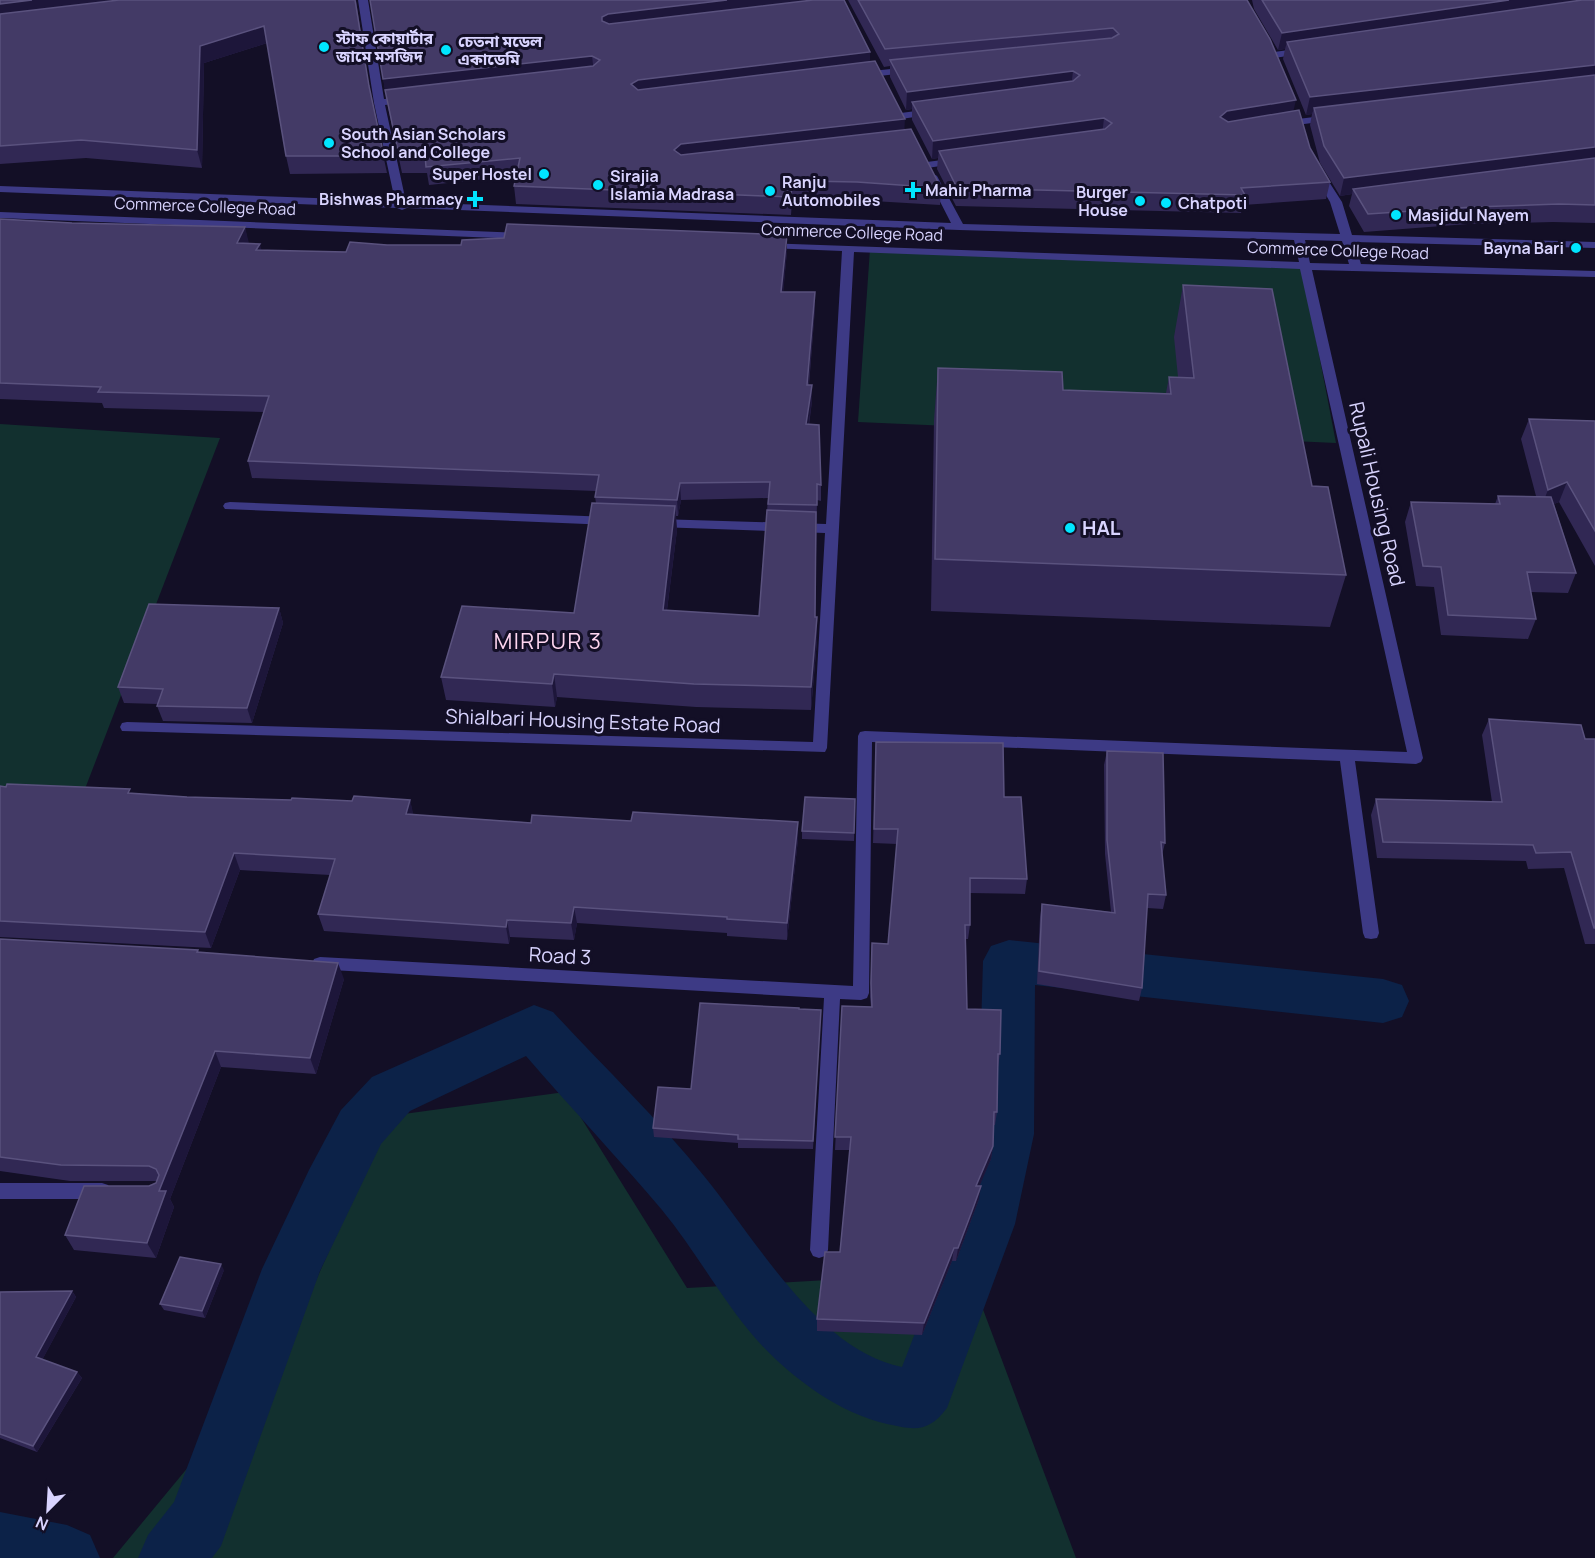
<svg xmlns="http://www.w3.org/2000/svg" width="1595" height="1558" font-family="Manrope,'Noto Sans Bengali',sans-serif">
<style>
.green{fill:#12302f}
.lines{fill:none;stroke-linecap:round;stroke-linejoin:round}
.canal{fill:#0c2248;fill-rule:evenodd}
.minor{fill:#3d3a85;fill-rule:evenodd}
.wall{fill:#312854;fill-rule:evenodd}
.shaded-wall{fill:#1d163a}
.building{fill:#433a66;stroke:#5a527e;stroke-width:1.5}
.poi-dot{fill:#00e5ff;stroke:#130f26;stroke-width:2}
.labels{text-anchor:middle;stroke-width:6;stroke-linejoin:round;paint-order:stroke}
.far-poi-label{font-size:16px;font-weight:bold;fill:#d9d4ff;stroke:#130f26;text-anchor:start}
.far-street-label{font-size:16px;fill:#d9d4ff;stroke:#130f26}
.street-label{font-size:20px;fill:#d9d4ff;stroke:#130f26}
.poi-label{font-size:20px;font-weight:bold;fill:#d9d4ff;stroke:#130f26;text-anchor:start}
.quarter-label{font-size:22px;letter-spacing:1.5px;fill:#ffd6f0;stroke:#130f26}
</style>
<rect width="100%" height="100%" fill="#130f26"/>
<g class="green">
<polygon points="870,249 1302,266 1336,443 858,422"/>
<polygon points="0,424 220,438 78,807 0,804"/>
<polygon points="565,1092 687,1288 969,1272 1076,1558 113,1558 285,1350 389,1116"/>
</g>
<g class="lines">
<g class="canal">
<path d="M1009,940L1383,979L1402,985L1409,1001L1402,1017L1383,1023L1035,985L1034,1134L1015,1224L947,1408C928,1433 915,1430 887,1424C838,1413 789,1376 756,1339C721,1299 696,1251 662,1210C618,1158 571,1108 526,1056L410,1111L381,1144L320,1271L221,1546L212,1558H138L148,1535L174,1502L262,1269L309,1170L341,1110L372,1077L534,1005L553,1012C603,1066 658,1119 704,1176C756,1239 817,1350 902,1367L957,1224L978,1134L983,961L991,946Z"/>
<polygon points="0,1512 67,1525 90,1535 100,1558 0,1558"/>
</g>
<g class="minor">
<path d="M358,0H368L384,99L406,97L411,100L406,103L385,105L406,202L951,223L927,176L932,173L937,176L963,224L1340,234L1330,202L1313,173L1318,170L1322,171L1342,202L1352,235L1595,242V248L1354,242L1361,264L1595,271V277L1312,270L1423,758L1421,762L1416,764L1355,761L1379,933L1377,938L1371,939L1365,938L1363,933L1340,761L872,742L869,993L867,998L861,1000L840,999L828,1250L825,1256L819,1258L813,1256L810,1250L824,998L314,969L312,964L314,959L320,957L853,986L858,736L860,732L865,731L1407,752L1300,269L854,252L827,748L825,752L122,731L120,727L122,723L127,722L813,742L825,533L658,527L651,523L658,519L826,524L842,251L768,248L764,247V243L1299,262L1294,240L959,230L407,208L402,210L397,208L0,192V186L395,201L374,103ZM1305,240L1342,241L1349,264L1310,263Z"/>
<polygon points="1304,48 1309,51 1308,53 1274,58 1269,55 1274,52"/>
<polygon points="910,67 914,68 914,72 862,78 857,75 862,72"/>
<polygon points="931,109 935,110 935,114 901,119 896,116 901,113"/>
<polygon points="1330,115 1335,118 1334,120 1282,127 1277,124 1282,121"/>
<polygon points="957,158 962,161 961,163 927,168 922,165 927,162"/>
<polygon points="0,212 525,233 531,236 525,239 0,218"/>
<polygon points="230,502 610,517 617,521 610,525 225,509 223,506 225,503"/>
<polygon points="0,1183 102,1183 108,1185 111,1191 108,1197 102,1199 0,1199"/>
</g>
</g>
<g class="wall">
<polygon points="0,0 356,0 370,94 387,173 290,174 286,156 267,43 204,63 202,168 86,158 0,164"/>
<polygon points="370,0 870,52 870,62 905,130 941,188 940,205 856,200 805,199 805,202 792,201 791,215 516,204 514,186 516,176 429,185 427,173 402,173 388,107"/>
<polygon points="848,0 1247,0 1293,111 1310,148 1330,182 1326,199 1243,205 1241,213 956,206 937,169 938,158 932,159 912,120 912,109 906,110 890,77 890,66 884,67"/>
<polygon points="1252,0 1595,0 1595,223 1553,222 1468,224 1364,232 1349,206 1352,194 1340,196 1320,163 1310,125 1312,114 1306,115 1283,59 1285,49 1278,50 1254,9"/>
<path d="M0,219L72,223L245,227L248,243L262,251L346,252L387,245H461L787,235V251L783,292L815,308L809,385L812,401L809,425L821,485V501L817,500L815,617H817V640L811,710L696,707L557,697L555,707L446,700L441,677L574,613L596,503L595,497L596,491L252,478L248,461L264,412L104,408L102,403L0,399ZM768,498L759,616L667,610L677,530L676,516H678L681,500Z"/>
<polygon points="1183,285 1312,486 1346,575 1330,627 931,611 934,420 938,368 1063,390 1166,393 1169,377 1178,377 1174,337"/>
<polygon points="1529,419 1595,421 1595,566 1559,502 1554,504 1576,573 1568,593 1531,592 1536,619 1528,639 1441,635 1434,587 1416,586 1405,522 1411,502 1495,504 1498,496 1536,496 1521,439"/>
<polygon points="279,608 283,623 252,723 163,721 157,706 158,704 124,703 118,687"/>
<polygon points="1489,719 1585,739 1595,739 1595,944 1585,944 1564,868 1528,869 1526,861 1377,858 1371,815 1376,799 1492,802 1482,735"/>
<polygon points="876,742 1004,797 1027,879 1025,894 970,893 970,925 968,939 966,939 967,1009 1000,1054 998,1067 997,1112 995,1125 994,1125 993,1146 991,1159 979,1186 979,1199 956,1261 952,1261 922,1335 817,1331 817,1319 840,1252 850,1150 835,1150 842,1006 871,1007 870,997 872,943 888,944 897,844 873,843"/>
<polygon points="1107,751 1165,843 1162,855 1166,895 1163,909 1147,908 1142,988 1139,1001 1037,984 1040,917 1042,904 1111,912 1105,854 1104,765"/>
<polygon points="0,786 187,797 291,800 352,801 410,800 413,815 798,839 787,940 727,936 727,933 577,923 574,940 510,937 509,944 324,931 318,914 330,875 240,870 211,948 0,937"/>
<polygon points="855,799 854,841 802,839 802,831"/>
<polygon points="0,939 198,950 199,952 344,979 316,1074 221,1067 170,1199 174,1207 156,1258 74,1250 65,1235 149,1186 156,1183 157,1181 70,1181 0,1171"/>
<polygon points="799,1009 821,1010 813,1149 738,1148 738,1143 654,1137 653,1128 691,1089"/>
<polygon points="224,1270 205,1318 164,1310 160,1304"/>
<polygon points="72,1291 76,1297 42,1360 77,1372 82,1378 37,1452 0,1438 0,1292"/>
</g>
<g class="shaded-wall">
<polygon points="32,0 179,0 0,21 0,4"/>
<polygon points="727,0 837,0 604,34 602,17 608,14"/>
<polygon points="1509,0 1595,0 1287,42 1285,49 1278,50 1282,33"/>
<polygon points="264,26 267,43 204,63 202,168 197,150 200,46"/>
<polygon points="870,52 870,69 639,97 631,84 638,80"/>
<polygon points="592,56 594,73 386,96 383,79"/>
<polygon points="1595,65 1595,81 1314,108 1312,114 1306,115 1310,97"/>
<polygon points="1073,71 1071,88 912,102 912,109 906,110 907,92"/>
<polygon points="1296,100 1292,117 1224,129 1220,117 1227,111"/>
<polygon points="1104,118 1102,136 939,151 938,158 932,159 933,141"/>
<polygon points="905,119 904,136 682,162 674,150 681,144"/>
<polygon points="1595,147 1595,164 1353,189 1352,194 1340,196 1344,178"/>
<polygon points="792,183 792,201 791,215 791,197"/>
<polygon points="245,227 249,243 241,258 237,243"/>
<polygon points="787,235 787,251 782,308 781,292"/>
<polygon points="260,244 264,260 256,250"/>
<polygon points="815,292 815,308 807,401 807,385"/>
<polygon points="812,385 812,401 806,441 806,424"/>
<polygon points="1567,482 1559,502 1540,510 1548,490"/>
<polygon points="680,483 681,500 678,516 677,500"/>
<polygon points="675,506 677,530 664,633 663,610"/>
<polygon points="279,608 283,623 252,723 247,708"/>
<polygon points="817,617 817,640 811,710 811,687"/>
<polygon points="554,674 557,697 555,707 552,684"/>
<polygon points="410,800 414,817 406,814"/>
<polygon points="798,822 798,839 787,940 787,923"/>
<polygon points="234,853 240,870 211,948 205,932"/>
<polygon points="574,907 577,923 574,940 571,923"/>
<polygon points="507,920 510,937 509,944 506,927"/>
<polygon points="338,963 344,979 316,1074 310,1058"/>
<polygon points="215,1051 221,1067 170,1199 174,1207 156,1258 147,1243 159,1191"/>
<polygon points="993,1146 991,1159 974,1199 976,1186"/>
<polygon points="981,1186 979,1199 956,1261 958,1248"/>
<polygon points="954,1248 952,1261 922,1335 924,1323"/>
<polygon points="221,1264 224,1270 205,1318 202,1311"/>
<polygon points="72,1291 76,1297 40,1364 36,1357"/>
<polygon points="77,1372 82,1378 37,1452 33,1446"/>
</g>
<g class="building">
<polygon points="0,0 32,0 0,4"/>
<polygon points="119,0 355,0 369,86 384,156 286,156 264,26 200,46 197,150 81,140 0,146 0,14"/>
<polygon points="370,0 727,0 608,14 602,17 602,21 609,24 813,0 844,0 870,52 638,80 631,84 638,90 875,61 905,119 681,144 674,150 681,155 911,129 941,188 857,182 804,181 805,184 792,183 791,197 514,186 520,158 426,167 425,155 399,156 385,90 593,66 600,60 592,56 383,79"/>
<polygon points="858,0 1247,0 1270,39 1296,100 1227,111 1220,117 1228,122 1299,110 1310,148 1330,182 1241,188 1245,195 957,188 939,151 1105,129 1112,123 1104,118 933,141 912,102 1073,81 1080,75 1073,71 907,92 890,60 1112,38 1119,34 1113,28 885,49"/>
<polygon points="1262,0 1509,0 1282,33"/>
<polygon points="1582,0 1595,0 1595,65 1310,97 1287,42"/>
<polygon points="1595,75 1595,147 1344,178 1324,146 1314,108"/>
<polygon points="1595,158 1595,205 1559,204 1473,207 1368,214 1353,189"/>
<polygon points="0,219 72,223 245,227 237,243 260,244 256,250 346,252 350,242 387,245 461,245 462,240 504,238 507,224 787,235 781,292 815,292 807,385 812,385 806,424 819,425 821,485 817,484 817,505 768,504 770,482 680,483 677,500 595,497 599,475 248,461 269,396 98,392 101,387 0,383"/>
<polygon points="1183,285 1272,289 1312,486 1328,487 1346,575 935,559 938,368 1062,372 1063,390 1171,394 1169,377 1194,378"/>
<polygon points="1529,419 1595,421 1595,531 1567,482 1548,490"/>
<polygon points="1498,496 1551,497 1576,573 1527,572 1536,619 1448,615 1441,567 1423,566 1411,502 1500,504"/>
<polygon points="592,503 675,506 663,610 759,616 767,510 816,512 815,617 817,617 811,687 694,684 554,674 552,684 441,677 462,606 574,613"/>
<polygon points="149,604 279,608 247,708 157,706 163,689 118,687"/>
<polygon points="1489,719 1581,725 1585,739 1595,739 1595,928 1594,928 1571,852 1536,853 1533,845 1383,842 1376,799 1502,802"/>
<polygon points="876,742 1003,743 1004,797 1021,797 1027,879 970,878 970,925 965,925 967,1009 1001,1010 1000,1054 998,1054 997,1112 994,1112 993,1146 976,1186 981,1186 972,1211 958,1248 954,1248 924,1323 817,1319 825,1252 840,1252 851,1137 835,1137 842,1006 872,1007 871,983 872,943 888,944 898,829 874,829"/>
<polygon points="1107,751 1163,753 1165,843 1161,842 1166,895 1148,894 1142,988 1039,971 1042,904 1115,913 1107,840"/>
<polygon points="7,784 130,789 128,793 187,797 291,800 292,798 352,801 354,796 410,800 406,814 531,823 532,815 631,821 633,812 798,822 787,923 727,919 727,917 574,907 571,923 507,920 506,927 318,914 335,859 234,853 205,932 0,921 0,786 6,787"/>
<polygon points="805,797 855,799 854,833 802,831"/>
<polygon points="0,939 198,950 197,952 338,963 310,1058 215,1051 159,1191 166,1191 147,1243 65,1235 84,1186 149,1186 156,1183 159,1175 156,1169 149,1166 61,1165 0,1157"/>
<polygon points="700,1003 799,1008 799,1009 821,1010 813,1141 738,1139 738,1135 653,1128 658,1087 691,1089"/>
<polygon points="180,1257 221,1264 202,1311 160,1304"/>
<polygon points="72,1291 36,1357 77,1372 33,1446 0,1434 0,1292"/>
</g>
<g class="poi-dot">
<circle cx="324" cy="47" r="6"/>
<circle cx="446" cy="50" r="6"/>
<circle cx="329" cy="143" r="6"/>
<circle cx="544" cy="174" r="6"/>
<circle cx="598" cy="185" r="6"/>
<path d="M910 181h6v6h6v6h-6v6h-6v-6h-6v-6h6z"/>
<circle cx="770" cy="191" r="6"/>
<path d="M472 190h6v6h6v6h-6v6h-6v-6h-6v-6h6z"/>
<circle cx="1140" cy="201" r="6"/>
<circle cx="1166" cy="203" r="6"/>
<circle cx="1396" cy="215" r="6"/>
<circle cx="1576" cy="248" r="6"/>
<circle cx="1070" cy="528" r="6"/>
</g>
<g class="labels">
<g class="far-poi-label">
<text x="336" y="44">স্টাফ কোয়ার্টার<tspan x="336" dy="18">জামে মসজিদ</tspan></text>
<text x="458" y="47">চেতনা মডেল<tspan x="458" dy="18">একাডেমি</tspan></text>
<text x="341" y="140">South Asian Scholars<tspan x="341" dy="18">School and College</tspan></text>
<text x="532" y="180" text-anchor="end">Super Hostel</text>
<text x="610" y="182">Sirajia<tspan x="610" dy="18">Islamia Madrasa</tspan></text>
<text x="782" y="188">Ranju<tspan x="782" dy="18">Automobiles</tspan></text>
<text x="925" y="196">Mahir Pharma</text>
<text x="1128" y="198" text-anchor="end">Burger<tspan x="1128" dy="18">House</tspan></text>
<text x="463" y="205" text-anchor="end">Bishwas Pharmacy</text>
<text x="1178" y="209">Chatpoti</text>
<text x="1408" y="221">Masjidul Nayem</text>
<text x="1564" y="254" text-anchor="end">Bayna Bari</text>
</g>
<g class="far-street-label">
<text transform="translate(205 206) rotate(2)" y="6">Commerce College Road</text>
<text transform="translate(852 232) rotate(2)" y="6">Commerce College Road</text>
<text transform="translate(1338 250) rotate(2)" y="6">Commerce College Road</text>
</g>
<g class="street-label">
<text transform="translate(1377 494) rotate(77)" y="7">Rupali Housing Road</text>
<text transform="translate(583 721) rotate(2)" y="7">Shialbari Housing Estate Road</text>
<text transform="translate(560 956) rotate(3)" y="7">Road 3</text>
</g>
<g class="poi-label">
<text x="1082" y="535">HAL</text>
</g>
<g class="quarter-label">
<text x="548" y="649">MIRPUR 3</text>
</g>
</g>
<g transform="translate(48 1510) rotate(204)" stroke="#130f26" stroke-width="4.5" paint-order="stroke">
<path d="M0-4.5L10 22L0 15L-10 22Z" fill="#d9d4ff"/>
<text y="-9" font-size="16" font-weight="bold" text-anchor="middle" fill="#d9d4ff">N</text>
</g>
</svg>
